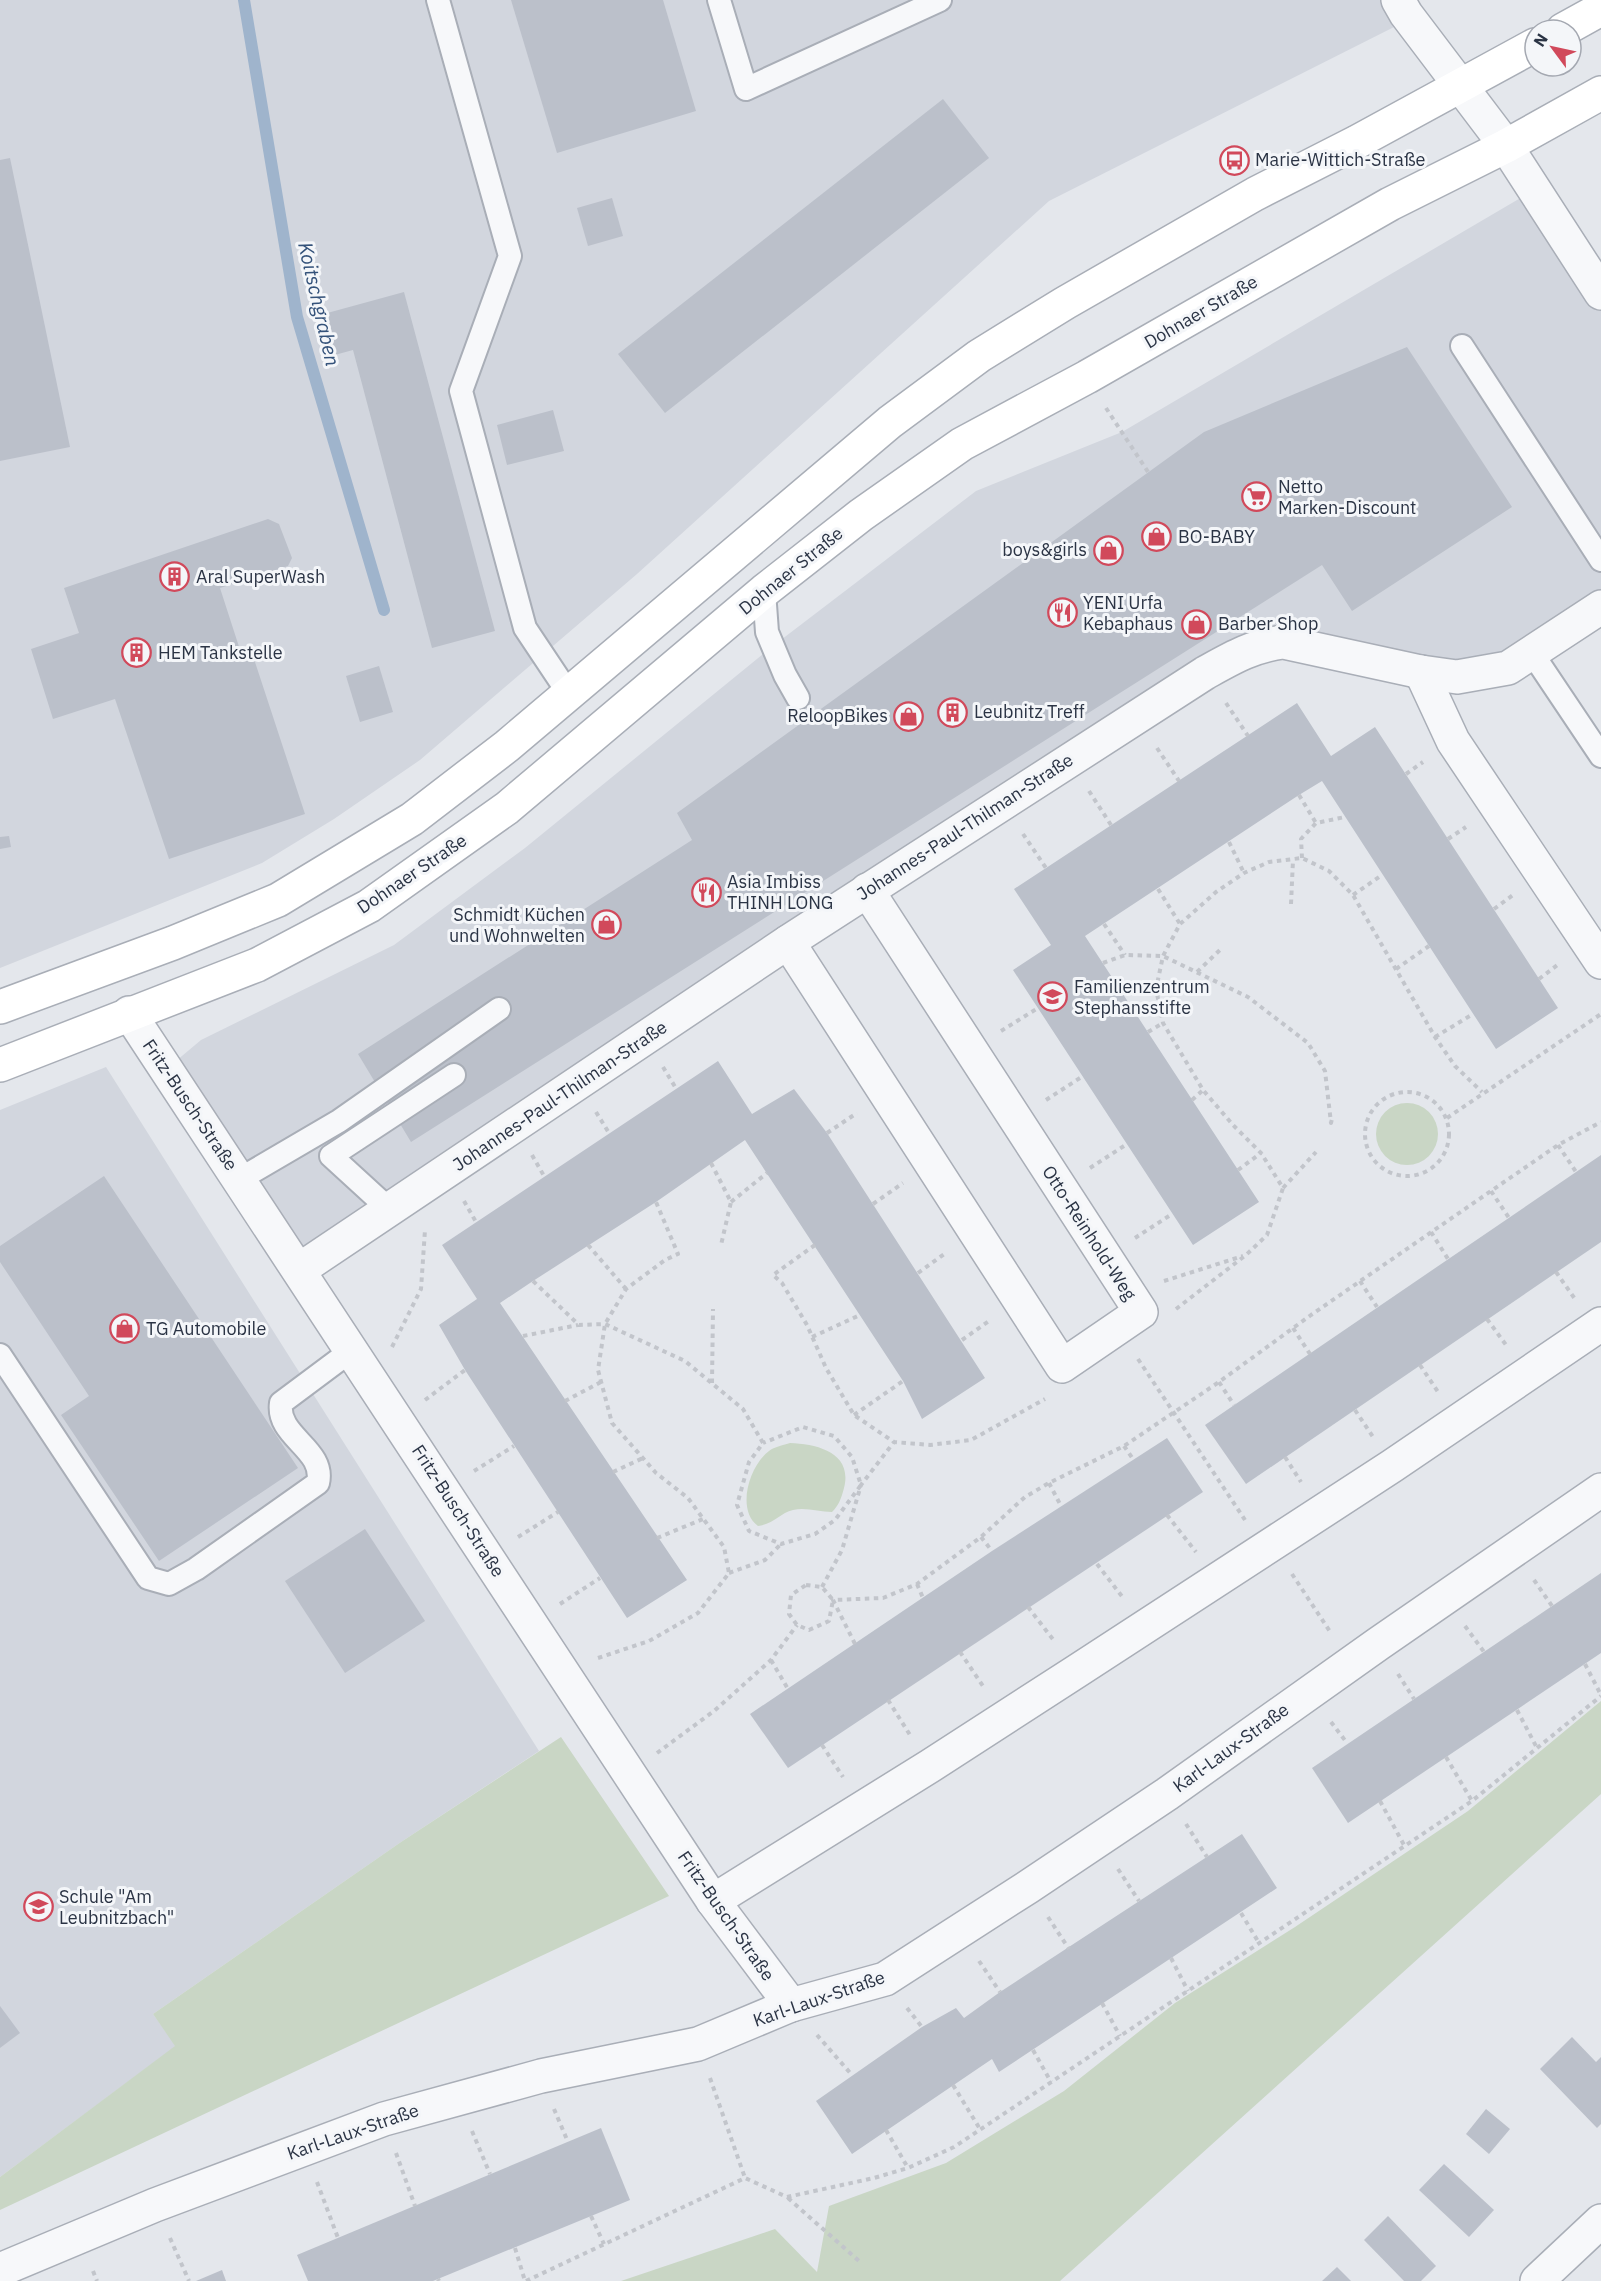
<svg xmlns="http://www.w3.org/2000/svg" width="1601" height="2281" font-family="'IBM Plex Sans',sans-serif">
<style>
.built{fill:#d2d6de}
.green{fill:#c9d6c5}
.lines{fill:none;stroke-linecap:round;stroke-linejoin:round}
.stream{stroke:#9fb4cc;stroke-width:12}
.building{fill:#bbc0ca}
.lane-casing{stroke:#a9aeb7;stroke-width:26}
.street-casing{stroke:#a9aeb7;stroke-width:36}
.secondary-casing{stroke:#a9aeb7;stroke-width:36}
.path{stroke:#c2c5cb;stroke-width:4;stroke-dasharray:4.5 4.5;stroke-linecap:butt}
.lane{stroke:#f7f8fa;stroke-width:22}
.street{stroke:#f7f8fa;stroke-width:33}
.secondary{stroke:#fff;stroke-width:33}
.labels{text-anchor:middle;stroke-width:6;stroke-linejoin:round;paint-order:stroke}
.poi-label{font-size:18px;fill:#2b3445;stroke:#f4f6f9;text-anchor:start}
.street-label{font-size:18px;fill:#2b3445;stroke:#f4f6f9}
.water-label{font-size:20px;font-style:italic;fill:#34527a;stroke:#f4f6f9}
</style>
<rect width="100%" height="100%" fill="#e4e7ec"/>
<g class="built">
<polygon points="0,0 1393,0 1404,22 1049,201 637,574 420,760 334,819 262,863 0,968"/>
<polygon points="1534,190 1601,293 1601,607 1508,668 1283,642 299,1270 176,1061 201,1040 394,945 525,848 773,646 976,491 1122,432"/>
<polygon points="106,1067 539,1751 401,1842 153,2014 176,2046 0,2177 0,1110"/>
</g>
<g class="green">
<circle cx="1407" cy="1134" r="31"/>
<path d="M790,1443C818,1444 853,1453 844,1488C841,1499 839,1505 832,1512C819,1512 806,1507 793,1510C780,1513 774,1524 758,1526C736,1510 749,1466 769,1451C774,1447 784,1445 790,1443Z"/>
<polygon points="1601,1701 1601,1794 1060,2281 621,2281 775,2229 817,2272 829,2206 946,2163 1064,2091 1175,2003 1295,1927 1468,1811"/>
<polygon points="561,1737 669,1896 0,2210 0,2177 175,2046 153,2014 401,1842"/>
</g>
<g class="lines">
<polyline class="stream" points="244,0 297,317 384,610"/>
</g>
<g class="building">
<polygon points="511,0 663,0 696,111 557,153"/>
<polygon points="943,99 989,158 665,413 618,354"/>
<polygon points="10,158 70,447 0,461 0,160"/>
<polygon points="612,198 623,236 588,246 577,208"/>
<polygon points="404,292 495,631 432,648 353,350 331,356 320,315"/>
<polygon points="1407,347 1512,507 1352,611 1322,565 411,1142 358,1054 692,840 677,813 1204,432"/>
<polygon points="553,410 564,451 507,465 497,425"/>
<polygon points="268,519 279,524 292,558 288,566 220,588 242,656 252,653 305,814 169,859 115,699 53,719 31,649 79,633 64,588"/>
<polygon points="379,666 393,712 360,722 346,676"/>
<polygon points="1297,703 1331,756 1375,727 1558,1008 1496,1049 1322,781 1299,795 1085,936 1259,1202 1193,1245 1013,970 1051,945 1014,889"/>
<polygon points="9,836 11,847 0,849 0,837"/>
<polygon points="718,1061 752,1114 794,1089 827,1133 985,1378 922,1419 903,1381 745,1140 656,1202 533,1281 500,1303 687,1580 627,1618 465,1370 439,1325 477,1299 442,1245"/>
<polygon points="1601,1155 1601,1242 1246,1484 1205,1425"/>
<polygon points="104,1176 298,1468 159,1561 61,1415 89,1396 0,1262 0,1246"/>
<polygon points="1167,1438 1203,1492 788,1768 750,1714 992,1551"/>
<polygon points="365,1529 425,1621 345,1673 285,1581"/>
<polygon points="1601,1573 1601,1653 1348,1823 1312,1768"/>
<polygon points="1242,1834 1277,1888 999,2072 992,2059 852,2154 816,2101 922,2027 956,2008 964,2018 1000,1992"/>
<polygon points="0,2006 20,2033 0,2048"/>
<polygon points="1572,2037 1596,2062 1601,2057 1601,2124 1597,2128 1540,2069"/>
<polygon points="1486,2109 1510,2129 1489,2154 1466,2134"/>
<polygon points="601,2128 630,2200 433,2281 308,2281 297,2255"/>
<polygon points="1444,2164 1494,2210 1469,2237 1419,2190"/>
<polygon points="1388,2216 1436,2266 1421,2281 1404,2281 1364,2240"/>
<polygon points="1337,2267 1351,2281 1322,2281"/>
<polygon points="222,2270 226,2281 196,2281"/>
</g>
<g class="lines">
<defs>
<g id="lane">
<polyline points="438,0 510,256 461,391 525,628 569,694"/>
<polyline points="719,0 746,89 940,0"/>
<polyline points="1462,346 1601,560"/>
<polyline points="764,591 767,632 785,675 798,698"/>
<polyline points="1532,653 1601,756"/>
<polyline points="240,1179 339,1121 499,1009"/>
<polyline points="390,1210 331,1156 454,1075"/>
<path d="M0,1355L148,1578L169,1584L196,1569L318,1483C326,1449 276,1437 281,1403L352,1350"/>
</g>
<g id="street">
<polyline points="1398,0 1406,14 1506,146 1601,293"/>
<polyline points="1421,672 1453,741 1601,962"/>
<polyline points="788,942 1062,1366 1141,1312 867,890"/>
<polyline points="129,1013 713,1901 791,2005"/>
<path d="M299,1270L788,942L1205,673C1232,658 1252,646 1283,642L1421,672L1457,677L1508,668L1601,607"/>
<polyline points="713,1901 930,1766 1077,1671 1392,1466 1601,1324"/>
<polyline points="0,2270 155,2205 384,2119 541,2076 698,2044 791,2005 885,1979 1028,1887 1167,1794 1378,1644 1601,1490"/>
<polyline points="1537,2281 1601,2221"/>
</g>
<g id="secondary">
<polyline points="1563,30 1601,9"/>
<polyline points="0,1007 173,943 278,900 412,819 507,746 890,422 979,356 1065,303 1255,194 1357,142 1535,45"/>
<polyline points="0,1065 257,965 369,906 507,808 764,591 861,515 962,444 1087,377 1390,204 1506,146 1601,93"/>
</g>
</defs>
<use href="#lane" class="lane-casing"/>
<use href="#street" class="street-casing"/>
<use href="#secondary" class="secondary-casing"/>
<g class="path">
<polyline points="1106,408 1150,475"/>
<polyline points="1226,703 1248,736"/>
<polyline points="1157,748 1179,781"/>
<polyline points="1406,774 1423,762"/>
<polyline points="1089,791 1111,825"/>
<polyline points="1299,795 1316,823"/>
<polyline points="1023,834 1046,868"/>
<polyline points="1448,839 1466,827"/>
<polyline points="1229,842 1244,873"/>
<polyline points="1302,858 1301,839 1316,823 1345,817"/>
<polyline points="1158,889 1180,924"/>
<polyline points="1353,895 1382,875"/>
<polyline points="1291,904 1293,860"/>
<polyline points="1494,909 1513,895"/>
<polyline points="1104,924 1125,955"/>
<polyline points="1103,963 1125,955 1163,956 1248,997 1308,1043 1325,1071 1331,1123 1332,1119"/>
<polyline points="1396,969 1429,946"/>
<polyline points="1197,972 1222,948"/>
<polyline points="1539,979 1560,963"/>
<polyline points="1001,1031 1038,1008"/>
<polyline points="1148,1032 1163,1023"/>
<polyline points="1435,1037 1473,1014"/>
<polyline points="663,1067 677,1090"/>
<circle cx="1407" cy="1134" r="42"/>
<polyline points="1046,1100 1083,1076"/>
<polyline points="1192,1100 1203,1090"/>
<polyline points="596,1112 609,1133"/>
<polyline points="1447,1118 1601,1014"/>
<polyline points="827,1133 857,1113"/>
<polyline points="1558,1145 1576,1172"/>
<polyline points="532,1155 544,1176"/>
<polyline points="711,1163 731,1202 721,1245"/>
<polyline points="1090,1168 1127,1144"/>
<polyline points="1238,1170 1261,1153"/>
<polyline points="1283,1188 1316,1152"/>
<polyline points="1491,1191 1509,1218"/>
<polyline points="464,1201 476,1222"/>
<polyline points="731,1202 767,1173"/>
<polyline points="873,1204 903,1183"/>
<polyline points="1431,1232 1448,1259"/>
<polyline points="1135,1238 1172,1214"/>
<polyline points="588,1245 626,1289"/>
<polyline points="815,1245 773,1275 782,1283 807,1325 826,1368 854,1415 894,1442 930,1445 971,1440 1045,1399"/>
<polyline points="1556,1272 1575,1299"/>
<polyline points="918,1273 947,1252"/>
<polyline points="533,1281 579,1325 605,1324 685,1361 743,1409 763,1443 749,1462 737,1505 749,1531 781,1544 815,1534 835,1520 861,1485 852,1457 834,1436 803,1427 763,1443"/>
<polyline points="1164,1281 1243,1256"/>
<polyline points="1360,1281 1377,1307"/>
<polyline points="1176,1309 1246,1255 1267,1235 1283,1188 1261,1153 1233,1125 1203,1090 1163,1023 1156,989 1163,956 1180,924 1216,892 1244,873 1269,862 1302,858 1329,871 1353,895 1435,1037 1455,1066 1482,1092"/>
<polyline points="1487,1319 1506,1345"/>
<polyline points="1293,1328 1310,1354"/>
<polyline points="523,1336 578,1325"/>
<polyline points="812,1337 860,1315"/>
<polyline points="962,1340 989,1321"/>
<polyline points="392,1347 421,1289 425,1230"/>
<polyline points="1138,1359 1245,1520"/>
<polyline points="1420,1365 1438,1392"/>
<polyline points="1219,1382 1234,1405"/>
<polyline points="712,1383 713,1309"/>
<polyline points="425,1400 465,1370"/>
<polyline points="565,1401 601,1382"/>
<polyline points="1355,1410 1373,1437"/>
<polyline points="854,1415 903,1381"/>
<polyline points="1124,1446 1133,1459"/>
<polyline points="1285,1457 1301,1482"/>
<polyline points="474,1471 514,1446"/>
<polyline points="613,1472 643,1458"/>
<polyline points="1049,1483 1061,1506"/>
<polyline points="1167,1515 1196,1552"/>
<polyline points="518,1537 558,1512"/>
<polyline points="981,1537 992,1551"/>
<polyline points="657,1538 703,1519"/>
<polyline points="1097,1564 1124,1599"/>
<polyline points="729,1573 765,1560 781,1544"/>
<polyline points="1292,1574 1331,1633"/>
<polyline points="1534,1580 1552,1606"/>
<polyline points="917,1584 923,1598"/>
<polygon points="806,1585 822,1587 833,1600 829,1621 809,1630 797,1625 789,1614 791,1595"/>
<polyline points="822,1587 842,1550 861,1485 894,1442"/>
<polyline points="560,1604 600,1578"/>
<polyline points="1028,1607 1055,1642"/>
<polyline points="1465,1626 1484,1652"/>
<polyline points="855,1644 833,1600 883,1598 917,1584 981,1537 1025,1497 1049,1483 1124,1446 1219,1382 1311,1315 1491,1191 1558,1145 1601,1122"/>
<polyline points="960,1652 985,1689"/>
<polyline points="598,1658 649,1641 698,1613 729,1573 724,1547 688,1498 656,1473 612,1423 598,1370 605,1324 626,1289 665,1260 678,1254 656,1202"/>
<polyline points="771,1660 788,1689"/>
<polyline points="1585,1664 1601,1695"/>
<polyline points="1398,1674 1414,1699"/>
<polyline points="888,1700 910,1735"/>
<polyline points="1517,1710 1537,1748"/>
<polyline points="1331,1722 1347,1743"/>
<polyline points="822,1745 843,1777"/>
<polyline points="657,1753 714,1711 771,1660 797,1625"/>
<polyline points="1446,1757 1472,1801"/>
<polyline points="1380,1801 1404,1845"/>
<polyline points="1186,1824 1207,1857"/>
<polyline points="1118,1869 1139,1901"/>
<polyline points="1241,1913 1259,1943"/>
<polyline points="1048,1917 1069,1949"/>
<polyline points="1171,1958 1188,1991"/>
<polyline points="979,1961 1000,1992"/>
<polyline points="1102,2003 1120,2036"/>
<polyline points="907,2008 922,2027"/>
<polyline points="817,2035 852,2075"/>
<polyline points="1033,2050 1051,2082"/>
<polyline points="710,2078 745,2178"/>
<polyline points="953,2085 980,2129"/>
<polyline points="554,2109 568,2142"/>
<polyline points="886,2130 908,2168"/>
<polyline points="472,2131 490,2174"/>
<polyline points="396,2153 415,2206"/>
<polyline points="317,2182 338,2238"/>
<polyline points="788,2198 859,2261"/>
<polyline points="591,2216 604,2244"/>
<polyline points="170,2238 189,2281"/>
<polyline points="515,2248 525,2281"/>
<polyline points="93,2271 97,2281"/>
<polyline points="438,2279 439,2281"/>
<polyline points="526,2281 745,2178 787,2197 874,2178 908,2168 954,2147 1472,1801 1601,1696"/>
</g>
<use href="#lane" class="lane"/>
<use href="#street" class="street"/>
<use href="#secondary" class="secondary"/>
</g>
<defs>
<symbol id="bus-ring" viewBox="-11 -11 22 22"><circle r="9.5" fill="#f4f6f9" stroke="#d1495b" stroke-width="1.5"/><path d="M-5-6H5V4H4V6H2V4H-2V6H-4V4H-5ZM-3.5-4V0h7V-4ZM-3.5 1.2v1.5H-2V1.2ZM2 1.2v1.5H3.5V1.2Z" fill="#d1495b"/></symbol>
<symbol id="supermarket-ring" viewBox="-11 -11 22 22"><circle r="9.5" fill="#f4f6f9" stroke="#d1495b" stroke-width="1.5"/><path d="M-6-5.5h2.5l.6 2H6L4.5 2H-2.5L-4.4-4H-6ZM-1.5 3.2a1.3 1.3 0 1 0 .1 0ZM3 3.2a1.3 1.3 0 1 0 .1 0Z" fill="#d1495b"/></symbol>
<symbol id="shop-ring" viewBox="-11 -11 22 22"><circle r="9.5" fill="#f4f6f9" stroke="#d1495b" stroke-width="1.5"/><path d="M-5-2.5h2.3a2.7 3.5 0 0 1 5.4 0H5L5.5 6h-11ZM-1.5-2.5h3a1.5 2.3 0 0 0-3 0Z" fill="#d1495b"/></symbol>
<symbol id="building-ring" viewBox="-11 -11 22 22"><circle r="9.5" fill="#f4f6f9" stroke="#d1495b" stroke-width="1.5"/><path d="M-4-6H4V6H1V3H-1V6H-4ZM-2.5-4.3h1.7v1.8h-1.7ZM.8-4.3h1.7v1.8H.8ZM-2.5-1h1.7V.8h-1.7ZM.8-1h1.7V.8H.8Z" fill="#d1495b"/></symbol>
<symbol id="restaurant-ring" viewBox="-11 -11 22 22"><circle r="9.5" fill="#f4f6f9" stroke="#d1495b" stroke-width="1.5"/><path d="M-5-6h1v4h1v-4h1v4h1v-4h1v5L-1.5 .5V6h-2V.5L-5-1ZM5-6V6H3V1.5H1.5Q1.5-4 5-6Z" fill="#d1495b"/></symbol>
<symbol id="school-ring" viewBox="-11 -11 22 22"><circle r="9.5" fill="#f4f6f9" stroke="#d1495b" stroke-width="1.5"/><path d="M0-5L7-2L0 1L-7-2ZM-4 1L0 2.5L4 1V4Q0 6-4 4Z" fill="#d1495b"/></symbol>
</defs>
<g fill-rule="evenodd">
<use href="#bus-ring" x="1218" y="144" width="33" height="33"/>
<use href="#supermarket-ring" x="1240" y="480" width="33" height="33"/>
<use href="#shop-ring" x="1140" y="520" width="33" height="33"/>
<use href="#shop-ring" x="1092" y="534" width="33" height="33"/>
<use href="#building-ring" x="158" y="560" width="33" height="33"/>
<use href="#restaurant-ring" x="1046" y="596" width="33" height="33"/>
<use href="#shop-ring" x="1180" y="608" width="33" height="33"/>
<use href="#building-ring" x="120" y="636" width="33" height="33"/>
<use href="#building-ring" x="936" y="696" width="33" height="33"/>
<use href="#shop-ring" x="892" y="700" width="33" height="33"/>
<use href="#restaurant-ring" x="690" y="876" width="33" height="33"/>
<use href="#shop-ring" x="590" y="908" width="33" height="33"/>
<use href="#school-ring" x="1036" y="980" width="33" height="33"/>
<use href="#shop-ring" x="108" y="1312" width="33" height="33"/>
<use href="#school-ring" x="22" y="1890" width="33" height="33"/>
</g>
<g class="labels">
<g class="poi-label">
<text x="1255" y="166">Marie-Wittich-Straße</text>
<text x="1278" y="493">Netto<tspan x="1278" dy="21">Marken-Discount</tspan></text>
<text x="1178" y="543">BO-BABY</text>
<text x="1087" y="556" text-anchor="end">boys&amp;girls</text>
<text x="196" y="583">Aral SuperWash</text>
<text x="1083" y="609">YENI Urfa<tspan x="1083" dy="21">Kebaphaus</tspan></text>
<text x="1218" y="630">Barber Shop</text>
<text x="158" y="659">HEM Tankstelle</text>
<text x="974" y="718">Leubnitz Treff</text>
<text x="888" y="722" text-anchor="end">ReloopBikes</text>
<text x="727" y="888">Asia Imbiss<tspan x="727" dy="21">THINH LONG</tspan></text>
<text x="585" y="921" text-anchor="end">Schmidt Küchen<tspan x="585" dy="21">und Wohnwelten</tspan></text>
<text x="1074" y="993">Familienzentrum<tspan x="1074" dy="21">Stephansstifte</tspan></text>
<text x="146" y="1335">TG Automobile</text>
<text x="59" y="1903">Schule "Am<tspan x="59" dy="21">Leubnitzbach"</tspan></text>
</g>
<g class="street-label">
<text transform="translate(1201 312) rotate(-30)" y="6">Dohnaer Straße</text>
<text transform="translate(791 571) rotate(-39)" y="6">Dohnaer Straße</text>
<text transform="translate(965 827) rotate(-33)" y="6">Johannes-Paul-Thilman-Straße</text>
<text transform="translate(412 874) rotate(-34)" y="6">Dohnaer Straße</text>
<text transform="translate(560 1096) rotate(-34)" y="6">Johannes-Paul-Thilman-Straße</text>
<text transform="translate(190 1105) rotate(56)" y="6">Fritz-Busch-Straße</text>
<text transform="translate(1089 1233) rotate(57)" y="6">Otto-Reinhold-Weg</text>
<text transform="translate(458 1511) rotate(57)" y="6">Fritz-Busch-Straße</text>
<text transform="translate(1231 1748) rotate(-36)" y="6">Karl-Laux-Straße</text>
<text transform="translate(726 1916) rotate(55)" y="6">Fritz-Busch-Straße</text>
<text transform="translate(819 1999) rotate(-19)" y="6">Karl-Laux-Straße</text>
<text transform="translate(353 2132) rotate(-19)" y="6">Karl-Laux-Straße</text>
</g>
<g class="water-label">
<text transform="translate(319 304) rotate(77)" y="7">Koitschgraben</text>
</g>
</g>
<g transform="translate(1553 48) rotate(303)"><circle r="28" fill="#f4f6f9" stroke="#a4a8b1" stroke-width="1.5"/>
<path d="M0-4.5L10 22L0 15L-10 22Z" fill="#d1495b"/>
<text y="-9" font-size="16" font-weight="bold" text-anchor="middle" fill="#2b3445">N</text>
</g>
</svg>
